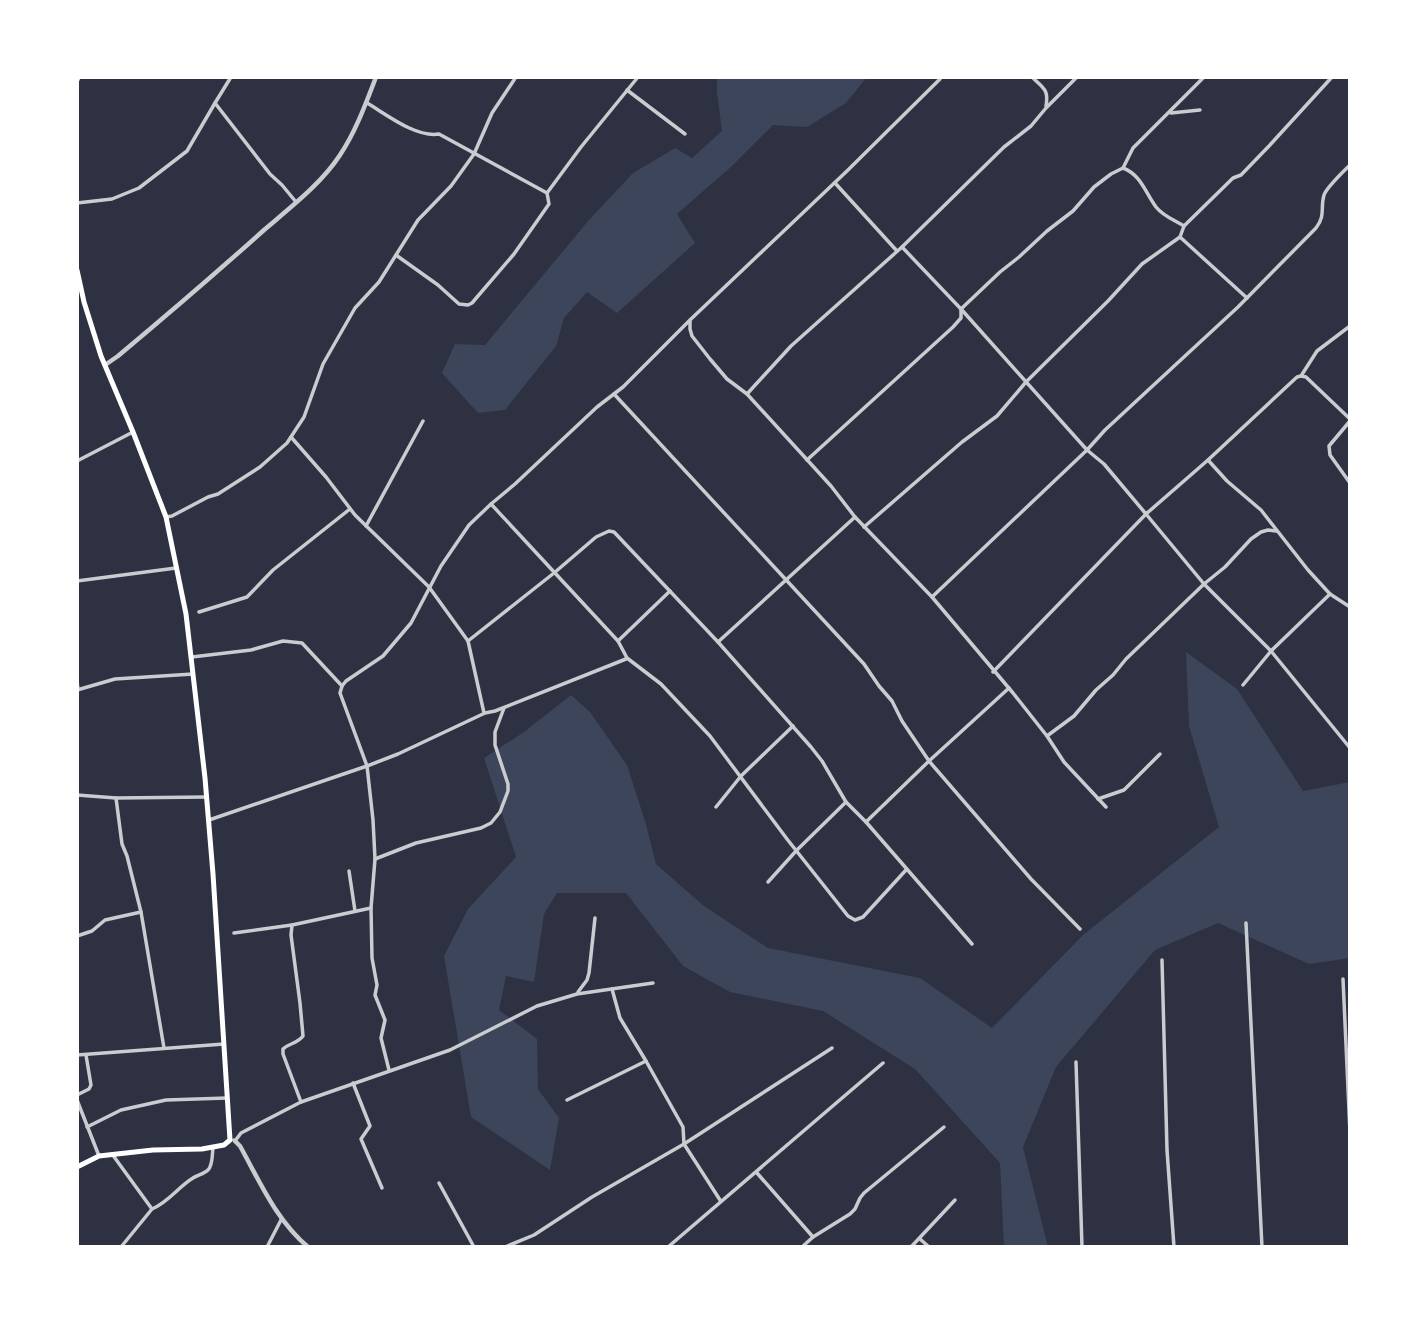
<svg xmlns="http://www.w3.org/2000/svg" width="1427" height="1324" font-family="'Source Serif 4',serif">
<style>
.green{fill:#3c4559}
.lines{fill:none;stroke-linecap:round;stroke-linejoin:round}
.minor{stroke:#caccd0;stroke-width:3.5}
.tertiary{stroke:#caccd0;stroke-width:4.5}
.secondary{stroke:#fff;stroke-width:5}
</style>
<rect width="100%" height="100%" fill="#2d3142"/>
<g class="green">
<polygon points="717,77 867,77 846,103 807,127 773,125 731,167 677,214 695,243 617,313 587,292 564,318 556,346 505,410 478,413 442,373 455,344 485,345 588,221 633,173 675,148 692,158 722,131 717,92"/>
<polygon points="1186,652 1237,689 1303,791 1350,782 1350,958 1309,964 1218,923 1155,950 1056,1067 1023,1147 1048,1247 1004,1247 1000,1163 915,1069 823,1011 730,992 683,966 626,893 557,893 544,914 534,982 506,976 499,1010 537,1039 538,1089 559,1118 550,1170 471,1117 444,956 468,909 516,857 484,758 524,732 571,695 590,712 627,765 646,824 656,864 704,906 768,948 920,978 992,1028 1083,935 1219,827 1189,726"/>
</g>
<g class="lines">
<g class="minor">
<path d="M1032,77C1043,88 1049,89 1046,106"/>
<polyline points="627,90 685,134"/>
<polyline points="215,103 270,174 282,185 296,202"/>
<path d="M367,103C386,114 416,138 439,134L547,193"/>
<polyline points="1171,113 1200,110"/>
<path d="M1123,168C1141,175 1145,192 1156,207C1163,216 1174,220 1184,226"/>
<polyline points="835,183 897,251"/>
<polyline points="77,203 112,199 139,188 187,151 215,103 231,77"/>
<polyline points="902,247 961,309 1087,450 1104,464 1146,514 1208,460 1297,377 1301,376 1306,377 1350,419"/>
<polyline points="396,255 438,285 459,304 468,305 472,303 514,254 549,204 547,193 581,147 638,77"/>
<polyline points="1247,298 1180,237 1184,226 1233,178 1241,175 1269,146 1332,77"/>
<polyline points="690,321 690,329 692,336 710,359 727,379 747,394 831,486 855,517 932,597 1013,693 1047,736 1064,762 1106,807"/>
<polyline points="1301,376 1317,351 1350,326"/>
<polyline points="614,394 864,664 879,686 892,701 902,721 929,761 1031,879 1080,929"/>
<polyline points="747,394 791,346 902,247 1004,147 1031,126 1046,108 1077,77"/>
<polyline points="1350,421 1329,446 1330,455 1350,483"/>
<polyline points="291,437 326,477 355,515 429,587 468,641 484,713"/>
<polyline points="807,460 953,327 961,318 961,309 1000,272 1019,257 1047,231 1073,211 1094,187 1111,174 1123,168 1133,148 1204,77"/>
<polyline points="1208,460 1227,481 1261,510 1308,570 1330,594 1350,607"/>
<polyline points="77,461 133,432"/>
<polyline points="491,504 618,641"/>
<polyline points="166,517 172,516 208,497 218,494 260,467 287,443 304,417 323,364 355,308 379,282 418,220 451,186 474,154 492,113 516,77"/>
<polyline points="366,526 423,421"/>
<polyline points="864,527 962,442 997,416 1026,382 1108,301 1142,264 1180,237"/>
<polyline points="77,581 176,568"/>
<polyline points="670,591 618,641 627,658 661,684 710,736 787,839 848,916 855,920 863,917 906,870"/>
<path d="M932,597L1087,450L1105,430L1238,307L1316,228C1326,215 1320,208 1324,195C1327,187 1343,172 1350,165"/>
<polyline points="199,612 247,597 273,570 350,509"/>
<polyline points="468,641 554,573 596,537 609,531 614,532 718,642 811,747 822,761 846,802 866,822 972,944"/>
<polyline points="718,642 855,517"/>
<polyline points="192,657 251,650 283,641 302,643 342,686"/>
<polyline points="993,672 1146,514 1204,584 1271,651 1350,748"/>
<polyline points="77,681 78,690"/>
<polyline points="1243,685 1271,651 1330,594"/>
<polyline points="77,690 115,679 193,674"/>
<polyline points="1047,736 1074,716 1096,690 1113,675 1126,659 1204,584 1225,567 1251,539 1261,532 1268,530 1276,531"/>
<polyline points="77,795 116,798 206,797"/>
<polyline points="116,798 122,844 127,856 141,912 164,1048"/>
<polyline points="1098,799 1124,790 1160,754"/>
<polyline points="716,807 741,776 793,726"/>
<polyline points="209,820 367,766 398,754 485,713 495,711 626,659"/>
<polyline points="866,822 929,761 1009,688"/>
<polyline points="375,859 416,843 481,828 491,823 500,812 508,791 508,784 495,745 495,732 504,708"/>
<polyline points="349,871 355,911"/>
<polyline points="768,882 796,851 846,802"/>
<polyline points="1246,923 1262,1247"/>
<polyline points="234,933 292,925"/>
<polyline points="77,936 92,931 105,920 141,912"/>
<polyline points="1162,960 1167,1150 1174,1247"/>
<polyline points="1343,979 1350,1133"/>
<polyline points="612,989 620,1018 646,1061 683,1127 684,1144 720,1200"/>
<polyline points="578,992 587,980 589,973 595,918"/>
<polyline points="77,1055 224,1044"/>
<polyline points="1076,1062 1082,1247"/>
<polyline points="389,1070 381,1038 385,1020 375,995 377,985 372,958 371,908 375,859 373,820 367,766 340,693 342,686 346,681 383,656 411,623 441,566 469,525 491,504 515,484 597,407 623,387 691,319 848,170 940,79"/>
<polyline points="353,1083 370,1126 361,1139 382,1188"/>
<polyline points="77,1095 89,1089 91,1085 86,1055"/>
<polyline points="77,1100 99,1156"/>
<polyline points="567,1100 646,1061"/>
<path d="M301,1102L283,1054V1049C289,1043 297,1044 303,1036L300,1003L291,935L292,925L371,908"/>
<polyline points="87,1127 121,1110 166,1100 227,1098"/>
<polyline points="234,1140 235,1141 241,1133 301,1102 450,1050 537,1006 577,994 653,983"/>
<polyline points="112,1154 152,1209 121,1247"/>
<polyline points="757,1173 813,1237"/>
<polyline points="439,1183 474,1247"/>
<path d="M152,1209C169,1202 178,1187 193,1178C197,1175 204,1174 208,1170C213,1165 212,1155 213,1148"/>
<polyline points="920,1239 929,1247"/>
<polyline points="267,1247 281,1220"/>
<polyline points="505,1247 534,1235 592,1197 684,1144 832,1048"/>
<polyline points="668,1247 883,1063"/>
<polyline points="802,1247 813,1237 850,1214 855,1209 860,1198 864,1193 944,1127"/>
<polyline points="911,1247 955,1200"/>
</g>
<g class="tertiary">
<path d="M105,365L118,356C167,315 216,273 264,230C291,207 321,184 340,155C356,131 366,103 376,77"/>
<path d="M235,1141L240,1146C260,1182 276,1220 308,1247"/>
</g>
<g class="secondary">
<polyline points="77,80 78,77"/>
<polyline points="77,270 84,302 101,356 133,432 166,517 186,614 205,778 213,874 230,1140 224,1145 202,1149 153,1150 99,1156 77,1167"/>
</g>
</g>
<rect width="1427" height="1324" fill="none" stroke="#ffffff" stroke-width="158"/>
</svg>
